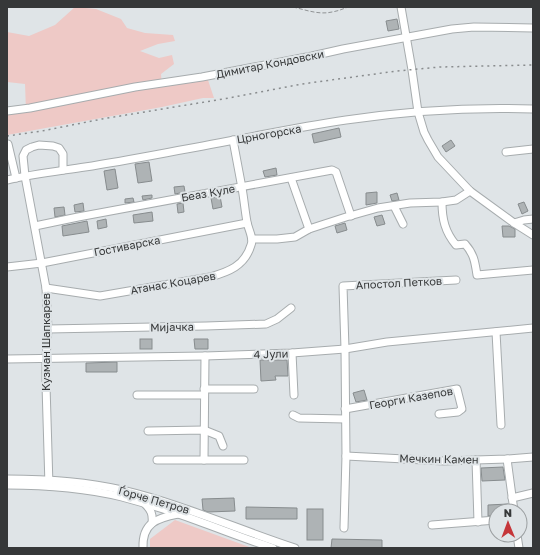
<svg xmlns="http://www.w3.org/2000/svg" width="540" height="555" font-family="'Golos Text',sans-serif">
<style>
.green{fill:#eec9c6}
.building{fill:#aeb3b5;stroke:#878c8e}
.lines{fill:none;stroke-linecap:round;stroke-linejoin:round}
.minor-casing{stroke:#a7acae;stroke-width:9}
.path{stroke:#909395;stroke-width:1;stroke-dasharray:4 2;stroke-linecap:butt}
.minor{stroke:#fff;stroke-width:7}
.rail{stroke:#898c8e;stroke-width:1.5;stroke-dasharray:2 4;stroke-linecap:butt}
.labels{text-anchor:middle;stroke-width:4;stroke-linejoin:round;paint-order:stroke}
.street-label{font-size:11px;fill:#363839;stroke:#dfe4e7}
</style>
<rect width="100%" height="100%" fill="#dfe4e7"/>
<g class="green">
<polygon points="75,7 96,9 121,19 127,28 145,33 173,35 175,41 158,44 140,51 159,58 172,55 174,64 161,74 162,87 207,77 214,98 203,98 162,107 7,135 7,113 26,111 25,84 7,82 7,32 29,36 55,25"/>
<polygon points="175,520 252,548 150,548 150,539"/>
</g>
<g class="building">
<polygon points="397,19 399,29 388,31 386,21"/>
<polygon points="339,128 341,137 314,143 312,134"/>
<polygon points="451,140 455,146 446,152 442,146"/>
<polygon points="149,162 152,181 138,183 135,164"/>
<polygon points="276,168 277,175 265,177 263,171"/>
<polygon points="115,169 118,188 107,190 104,171"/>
<polygon points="184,186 185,192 175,194 174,187"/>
<polygon points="377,192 377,203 366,205 366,193"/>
<polygon points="397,193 399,200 392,201 390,195"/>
<polygon points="152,195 152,198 143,200 142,196"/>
<polygon points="220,196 222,207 213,209 211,198"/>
<polygon points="133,198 134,202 125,203 125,199"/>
<polygon points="524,202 528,211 522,214 518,204"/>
<polygon points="83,203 84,211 75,212 74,205"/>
<polygon points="183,203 184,212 178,213 177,204"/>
<polygon points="64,207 65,215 55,217 54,208"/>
<polygon points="152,212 153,221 134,223 133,215"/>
<polygon points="382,215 385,224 377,226 374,217"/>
<polygon points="106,219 107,227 98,229 97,221"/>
<polygon points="87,221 89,232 63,236 62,226"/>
<polygon points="345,223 347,230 337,233 335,226"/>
<polygon points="502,226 509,226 515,229 515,237 503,237"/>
<rect x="140" y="339" width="12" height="10"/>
<polygon points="194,339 208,339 208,349 195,349"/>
<polygon points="260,360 287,360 288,376 275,376 276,380 261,381"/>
<polygon points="117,362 117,372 86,372 86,363"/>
<polygon points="364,390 367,400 356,402 353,393"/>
<polygon points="503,467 505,480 482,481 481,468"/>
<polygon points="234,498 235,511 208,512 203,510 202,499"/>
<polygon points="508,504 509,511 496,511 496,515 488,516 488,505"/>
<polygon points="246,507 297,508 297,519 246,519"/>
<rect x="307" y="509" width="16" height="31"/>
<polygon points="332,539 382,540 382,548 331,548"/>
</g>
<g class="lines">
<defs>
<g id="minor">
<polyline points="401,7 412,70 418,112 424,132 428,140 438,157 470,191 514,223 533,235"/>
<polyline points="7,111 30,108 135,87 202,77 312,56 343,49 452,29 474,27 533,28"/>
<polyline points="8,144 16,178"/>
<polyline points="506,152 533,149"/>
<polyline points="291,178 309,229"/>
<path d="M7,180C33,174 59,171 85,167C124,161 164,153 203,146C251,137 298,127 346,120C407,111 472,107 533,109"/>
<path d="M442,202C442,219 445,232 456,245L465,244C474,254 475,262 477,275L533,270"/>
<polyline points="394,206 403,224"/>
<polyline points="514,223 524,220 533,219"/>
<polyline points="35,226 78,217 332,170 336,172 351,216"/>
<polyline points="252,239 277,239 295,237 309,229 346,217 378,208 410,203 442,202 456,200 470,191"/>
<polyline points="7,267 42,263 247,223"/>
<path d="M46,288L100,296L210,277C228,272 245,266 251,245C254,238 248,229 247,222C245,211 244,199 242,188C239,172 236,156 233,140"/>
<polyline points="48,329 206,326 266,324 277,319 291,308"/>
<polyline points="496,332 501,425"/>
<polyline points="292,353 294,395"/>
<polyline points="7,359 205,356 292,353 345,349 387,342 533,328"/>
<polyline points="204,389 254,389"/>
<polyline points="137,395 204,395"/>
<polyline points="345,409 457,389 462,409 458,412 439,414"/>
<polyline points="293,415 299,418 345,419"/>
<polyline points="148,431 204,430 219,436 223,446"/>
<polyline points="346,456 444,461 507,459 533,457"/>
<polyline points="507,459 514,511"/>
<polyline points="157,460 244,460"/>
<polyline points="204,460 205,356"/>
<polyline points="476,460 478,522"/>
<path d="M7,479C46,479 83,481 122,490C181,504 237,529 295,548"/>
<path d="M7,485C46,485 85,488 122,497C148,504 174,512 198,521C223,530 248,540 273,548"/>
<polyline points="49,486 46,385 46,358 48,329 46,288 25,176 23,156 26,150 32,147 39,145 53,146 59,148 63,154 63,170"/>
<polyline points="512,498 533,493"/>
<path d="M145,504C151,510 153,514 152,523"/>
<polyline points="432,525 496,520"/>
<polyline points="344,528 346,456 345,349 343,286 456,280"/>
<polyline points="517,535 519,548"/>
<path d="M143,548C142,523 157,518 178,514"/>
</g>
</defs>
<use href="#minor" class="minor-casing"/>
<path class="path" d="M293,7C306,10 319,15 332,12C338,11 343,9 348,7"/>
<use href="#minor" class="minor"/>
<polyline class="rail" points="7,136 42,131 102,119 229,98 302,84 397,71 440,67 533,65"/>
</g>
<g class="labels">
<g class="street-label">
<text transform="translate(270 64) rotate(-11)" y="4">Димитар Кондовски</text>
<text transform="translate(269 134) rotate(-10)" y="4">Црногорска</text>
<text transform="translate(208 193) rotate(-10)" y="4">Беаз Куле</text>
<text transform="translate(127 246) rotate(-11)" y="4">Гостиварска</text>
<text transform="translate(173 283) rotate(-10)" y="4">Атанас Коцарев</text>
<text transform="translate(399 283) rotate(-3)" y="4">Апостол Петков</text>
<text transform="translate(172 327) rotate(-1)" y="4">Мијачка</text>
<text transform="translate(46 342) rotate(-90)" y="4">Кузман Шапкарев</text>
<text transform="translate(271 354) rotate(-2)" y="4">4 Јули</text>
<text transform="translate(411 398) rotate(-10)" y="4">Георги Казепов</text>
<text transform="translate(439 459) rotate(1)" y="4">Мечкин Камен</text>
<text transform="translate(154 500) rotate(16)" y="4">Ѓорче Петров</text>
</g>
</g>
<rect width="540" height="555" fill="none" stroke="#363839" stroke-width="16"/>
<g transform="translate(508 523) rotate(359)"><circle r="19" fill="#dfe4e7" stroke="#9b9fa1"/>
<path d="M0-3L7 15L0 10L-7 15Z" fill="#c5363a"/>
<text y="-6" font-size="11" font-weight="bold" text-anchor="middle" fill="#363839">N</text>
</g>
</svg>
